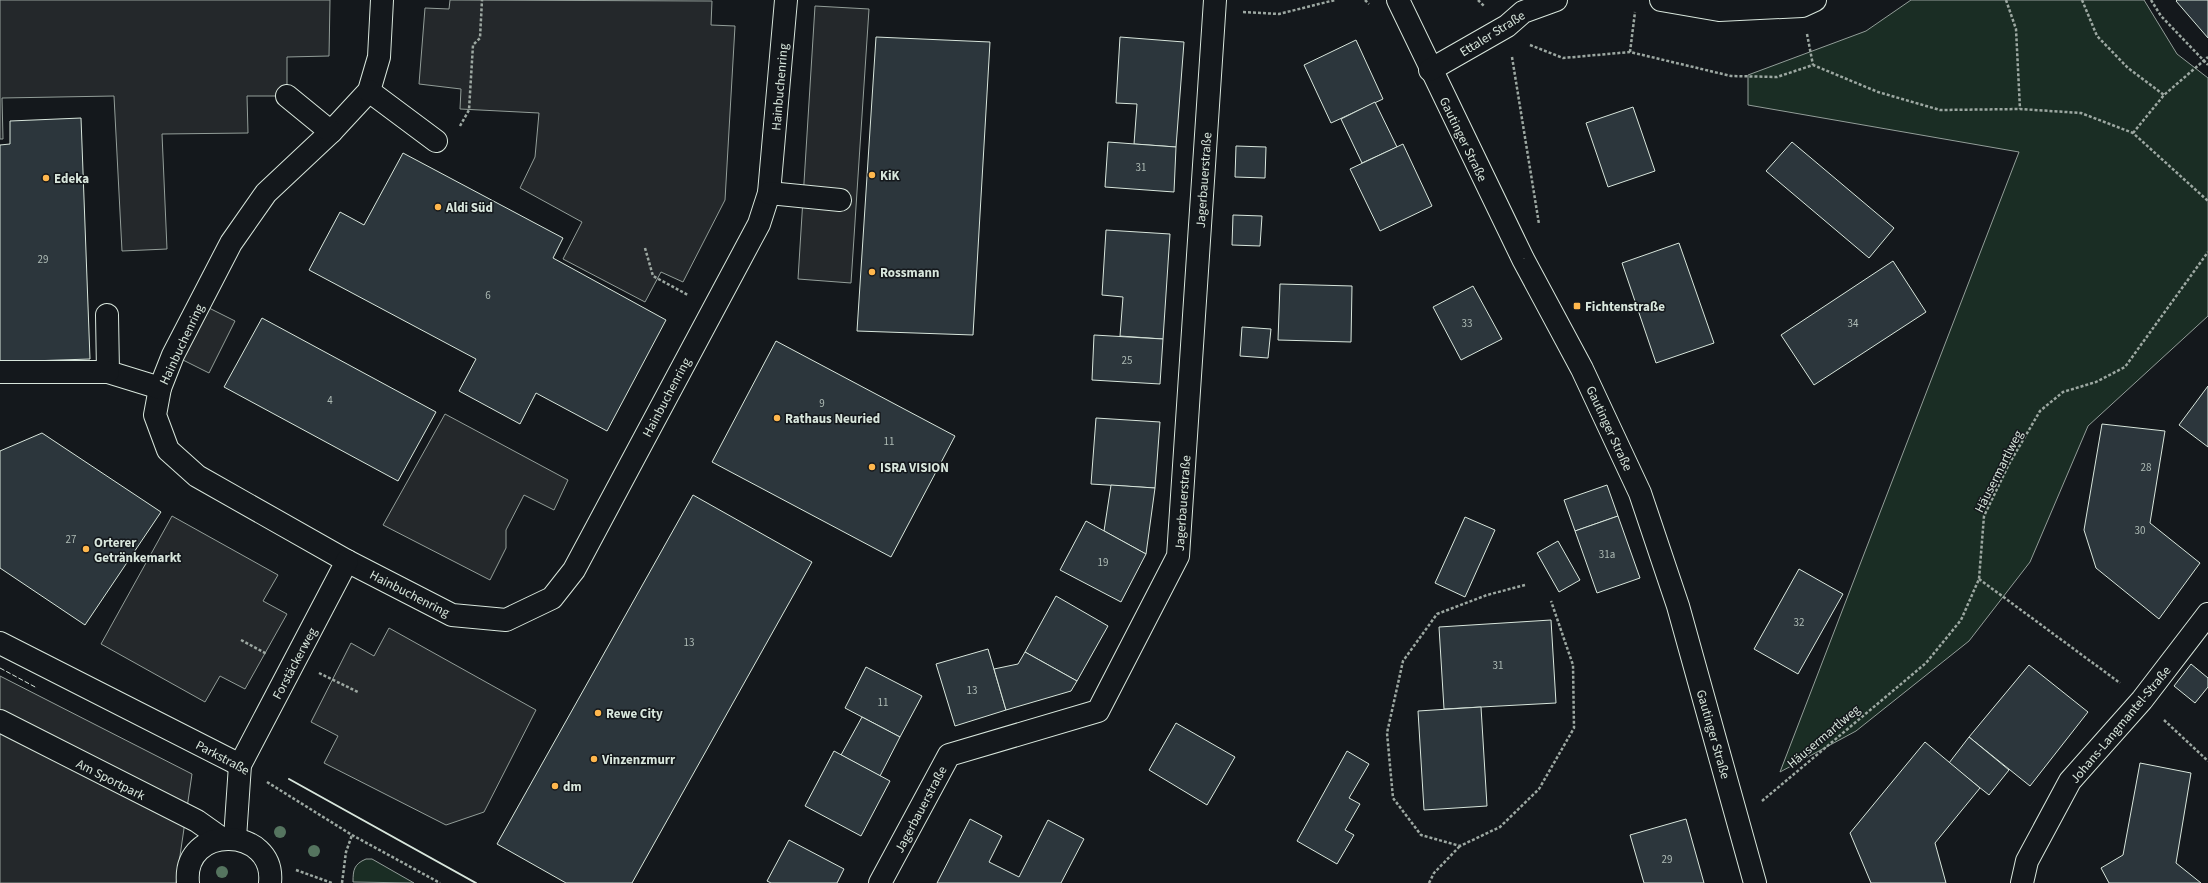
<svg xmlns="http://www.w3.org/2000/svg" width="2208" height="883" font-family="'Source Sans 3',sans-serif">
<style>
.green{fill:#1a2d24;stroke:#939e99}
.parking{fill:#24282b;stroke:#939e99}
.building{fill:#2c363c;stroke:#d8e6dc}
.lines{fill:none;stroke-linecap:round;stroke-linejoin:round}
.minor-casing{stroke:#d8e6dc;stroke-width:24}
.path{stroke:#9da8a2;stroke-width:2.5;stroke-dasharray:3 2;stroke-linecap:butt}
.minor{stroke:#14181c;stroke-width:22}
.fence{stroke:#d8e6dc;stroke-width:1;stroke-dasharray:5 2;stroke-linecap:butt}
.wall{stroke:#d8e6dc;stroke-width:2}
.tree{fill:#55745f}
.poi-dot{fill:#ffb74d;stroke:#14181c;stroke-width:1.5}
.labels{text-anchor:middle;stroke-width:3;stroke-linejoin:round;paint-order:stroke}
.number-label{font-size:11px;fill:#adbab4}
.street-label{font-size:13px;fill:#d8e6dc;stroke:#14181c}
.poi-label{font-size:13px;font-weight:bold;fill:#d8e6dc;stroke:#14181c;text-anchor:start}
</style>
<rect width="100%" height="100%" fill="#14181c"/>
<g class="green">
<polygon points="1911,0 2144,0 2177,54 2208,78 2208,316 2088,426 2030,562 1969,641 1856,731 1780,772 2019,152 1748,105 1748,75 1866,31"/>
<path d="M366,859H372L414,883L353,882C353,870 354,864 366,859Z"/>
</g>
<g class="parking">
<polygon points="0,0 330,0 329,56 287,57 287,96 247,96 248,133 162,134 167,249 122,251 114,96 2,98 3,139 0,139"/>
<polygon points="450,0 712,1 711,25 735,26 725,200 683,282 661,272 645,302 563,259 582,222 520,188 535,157 539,113 460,109 461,89 419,84 425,8 449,9"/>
<polygon points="815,6 869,9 851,283 798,279"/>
<polygon points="199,303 235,321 209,373 173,355"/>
<polygon points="445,414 568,480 554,510 524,495 506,530 506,548 490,580 383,525"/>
<polygon points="172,516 278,575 263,601 287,614 245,689 220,676 205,702 101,644"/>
<polygon points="389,628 536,710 484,812 446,825 324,763 338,736 311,722 351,643 374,656"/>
<polygon points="0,676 192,774 176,883 0,883"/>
</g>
<g class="building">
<polygon points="2177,0 2208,0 2208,38 2176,1"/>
<polygon points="876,37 990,42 973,335 857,331"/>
<polygon points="1120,37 1184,42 1176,147 1134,144 1137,104 1116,103"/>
<polygon points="1356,40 1383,99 1331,123 1304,65"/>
<polygon points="1375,102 1397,147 1362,163 1341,119"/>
<polygon points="1633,107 1655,171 1608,187 1586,123"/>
<polygon points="81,118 90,359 0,362 0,145 10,144 10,121"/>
<polygon points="1108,142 1176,147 1174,192 1105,187"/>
<polygon points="1792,142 1894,228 1869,258 1766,171"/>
<polygon points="1403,144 1432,206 1380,231 1350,169"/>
<polygon points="1236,146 1266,147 1265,178 1235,177"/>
<polygon points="403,153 563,238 553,258 666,320 607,431 536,393 520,424 459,391 476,359 309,270 340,212 364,225"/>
<polygon points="1233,215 1262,216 1260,246 1232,245"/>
<polygon points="1106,230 1170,234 1163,339 1120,336 1123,297 1102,295"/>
<polygon points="1679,243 1714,343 1656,363 1622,263"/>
<polygon points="1893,261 1926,312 1814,385 1781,335"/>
<polygon points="1280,284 1352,286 1351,342 1278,340"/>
<polygon points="1473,286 1502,339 1461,360 1433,307"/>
<polygon points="262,318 436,412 398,481 224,387"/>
<polygon points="1242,327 1271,329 1268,358 1240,356"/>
<polygon points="1094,335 1163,339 1160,384 1092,380"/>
<polygon points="776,341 955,436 891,557 712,462"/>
<polygon points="2208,386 2208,447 2179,425"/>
<polygon points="1096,418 1160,422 1155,488 1091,484"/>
<polygon points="2102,424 2165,431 2150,523 2200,563 2159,619 2096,568 2084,530"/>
<polygon points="42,433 161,512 85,625 0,568 0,451"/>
<polygon points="1111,485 1155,488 1146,554 1104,531"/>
<polygon points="1607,485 1618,516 1575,531 1564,500"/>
<polygon points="693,495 812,562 632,883 566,883 497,844"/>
<polygon points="1618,516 1640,578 1597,593 1575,531"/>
<polygon points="1465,517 1495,530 1465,597 1435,583"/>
<polygon points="1086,521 1146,554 1121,602 1060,570"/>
<polygon points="1558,541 1580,580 1559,592 1537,553"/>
<polygon points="1799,569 1843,594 1798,674 1754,649"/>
<polygon points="1056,596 1108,626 1077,681 1025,652"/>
<polygon points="1551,620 1556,703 1444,709 1439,627"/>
<polygon points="988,649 1006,710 955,726 936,664"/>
<polygon points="1025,652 1077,681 1071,691 1006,710 994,669 1018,664"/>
<polygon points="2191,664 2208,678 2208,687 2195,703 2174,686"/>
<polygon points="2029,665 2088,712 2030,786 1969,737"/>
<polygon points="866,667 922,696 900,737 845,708"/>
<polygon points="1481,707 1487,806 1424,810 1418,711"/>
<polygon points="862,717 900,737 880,776 841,755"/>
<polygon points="1176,723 1235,757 1207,805 1149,770"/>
<polygon points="1969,737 2009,770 1989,795 1949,763"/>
<polygon points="1925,742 1980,788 1935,843 1946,883 1871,883 1850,833"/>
<polygon points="834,751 890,781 861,836 805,806"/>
<polygon points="1347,751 1369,764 1349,798 1360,804 1345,830 1354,835 1337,864 1297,841"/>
<polygon points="2140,763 2191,773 2176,863 2201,883 2109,883 2101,868 2123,855"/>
<polygon points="970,819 1002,836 989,862 1019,877 1048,820 1084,839 1061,883 937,883"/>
<polygon points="1686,819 1704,883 1644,883 1630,835"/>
<polygon points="789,840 844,869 837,883 771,883 767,881"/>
</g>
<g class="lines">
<defs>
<g id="minor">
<polyline points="382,0 379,57 369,91 331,132 266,193 231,243 173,355 160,388 155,415 168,450 197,476 347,561 452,615 506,620 552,598 574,570 759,224 769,193 786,0"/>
<polyline points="1398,0 1523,259 1582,369 1640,493 1678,606 1755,883"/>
<polyline points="1661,0 1719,10 1802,6 1815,0"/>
<polyline points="1430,70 1507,26 1523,12 1556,0"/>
<polyline points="369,91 436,141"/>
<polyline points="287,96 331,132"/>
<polyline points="769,193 840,200"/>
<polyline points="107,315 108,372 160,388"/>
<polyline points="0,372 108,372"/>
<polyline points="0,643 240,765"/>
<polyline points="0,721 197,821 221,838"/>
<polyline points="235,838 240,765 347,561"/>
<path d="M188,883C182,823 276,826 270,883"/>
<polyline points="880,883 949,755 1098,711 1178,556 1215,0"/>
<polyline points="2022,883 2027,861 2070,781 2142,700 2208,614"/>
</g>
</defs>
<use href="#minor" class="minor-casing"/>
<g class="path">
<polyline points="1365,0 1369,4"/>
<polyline points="1478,0 1484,6"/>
<polyline points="2006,0 2016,29 2020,109"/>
<polyline points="2082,0 2097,36 2128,68 2164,95"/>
<polyline points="2151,0 2161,16 2208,65"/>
<polyline points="1243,12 1279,14 1335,0"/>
<polyline points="1807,34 1813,65"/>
<polyline points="1530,45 1563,58 1630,52 1731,76 1777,77 1813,65 1878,92 1940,110 2020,109 2081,113 2133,133 2208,201"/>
<polyline points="1630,52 1635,12"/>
<polyline points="1512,57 1539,224"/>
<polyline points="460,126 469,110 473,45 480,38 482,0"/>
<polyline points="2133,133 2164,95 2208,57"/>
<polyline points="645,248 653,276 688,295"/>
<polyline points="1979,579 2120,683"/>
<polyline points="1525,585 1487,595 1437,614 1403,661 1387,733 1393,798 1421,835 1460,846 1500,827 1539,789 1574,728 1573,665 1551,601"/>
<polyline points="241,640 267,654"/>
<polyline points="319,673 358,692"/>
<polyline points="2164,720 2208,761"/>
<polyline points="267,782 352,835 440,883"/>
<polyline points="1762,801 1926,663 1961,620 1979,579 1984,516 2009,464 2040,411 2063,392 2096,382 2125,367 2208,252"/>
<polyline points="296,870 332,883"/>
<polyline points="342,883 346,852 352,835"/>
<polyline points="1429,883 1434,873 1460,846"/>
</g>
<use href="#minor" class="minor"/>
<polyline class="fence" points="0,668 37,688"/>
<polyline class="wall" points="289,779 476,883"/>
</g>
<g class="tree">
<circle cx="280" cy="832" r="6"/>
<circle cx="314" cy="851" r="6"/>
<circle cx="222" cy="872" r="6"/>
</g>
<g class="poi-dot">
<circle cx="872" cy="175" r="4"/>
<circle cx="46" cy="178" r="4"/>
<circle cx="438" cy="207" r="4"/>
<circle cx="872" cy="272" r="4"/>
<rect x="1573" y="302" width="8" height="8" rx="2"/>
<circle cx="777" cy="418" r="4"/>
<circle cx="872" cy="467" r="4"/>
<circle cx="86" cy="549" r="4"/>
<circle cx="598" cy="713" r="4"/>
<circle cx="594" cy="759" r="4"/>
<circle cx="555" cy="786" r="4"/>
</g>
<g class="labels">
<g class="number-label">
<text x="1141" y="171">31</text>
<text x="43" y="263">29</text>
<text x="488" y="299">6</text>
<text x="1467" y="327">33</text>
<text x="1853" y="327">34</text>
<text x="1127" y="364">25</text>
<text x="330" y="404">4</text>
<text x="822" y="407">9</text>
<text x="889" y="445">11</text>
<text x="2146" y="471">28</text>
<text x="2140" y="534">30</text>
<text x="71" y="543">27</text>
<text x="1607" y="558">31a</text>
<text x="1103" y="566">19</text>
<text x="1799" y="626">32</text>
<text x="689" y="646">13</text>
<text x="1498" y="669">31</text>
<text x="972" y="694">13</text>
<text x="883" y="706">11</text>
<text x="1667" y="863">29</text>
</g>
<g class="street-label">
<text transform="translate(1492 33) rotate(-32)" y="5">Ettaler Straße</text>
<text transform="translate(779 87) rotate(-85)" y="5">Hainbuchenring</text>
<text transform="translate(1464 139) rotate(64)" y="5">Gautinger Straße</text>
<text transform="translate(1203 180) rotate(-86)" y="5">Jagerbauerstraße</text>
<text transform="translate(181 344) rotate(-65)" y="5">Hainbuchenring</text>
<text transform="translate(666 397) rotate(-62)" y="5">Hainbuchenring</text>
<text transform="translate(1610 428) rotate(65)" y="5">Gautinger Straße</text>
<text transform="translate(1998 471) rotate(-63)" y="5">Häusermartlweg</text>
<text transform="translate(1182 503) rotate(-86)" y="5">Jagerbauerstraße</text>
<text transform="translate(410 593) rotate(27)" y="5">Hainbuchenring</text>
<text transform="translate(294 663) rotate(-62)" y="5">Forstäckerweg</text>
<text transform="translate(2120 724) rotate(-50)" y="5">Johans-Langmantel-Straße</text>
<text transform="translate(1714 734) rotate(74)" y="5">Gautinger Straße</text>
<text transform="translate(1823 736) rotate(-40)" y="5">Häusermartlweg</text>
<text transform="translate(223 757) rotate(28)" y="5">Parkstraße</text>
<text transform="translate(111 779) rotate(27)" y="5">Am Sportpark</text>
<text transform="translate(920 809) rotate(-62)" y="5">Jagerbauerstraße</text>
</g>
<g class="poi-label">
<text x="880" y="180">KiK</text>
<text x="54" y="183">Edeka</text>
<text x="446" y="212">Aldi Süd</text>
<text x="880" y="277">Rossmann</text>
<text x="1585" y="311">Fichtenstraße</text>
<text x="785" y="423">Rathaus Neuried</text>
<text x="880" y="472">ISRA VISION</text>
<text x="94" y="547">Orterer<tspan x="94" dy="15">Getränkemarkt</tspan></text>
<text x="606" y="718">Rewe City</text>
<text x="602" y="764">Vinzenzmurr</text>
<text x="563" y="791">dm</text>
</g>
</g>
</svg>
